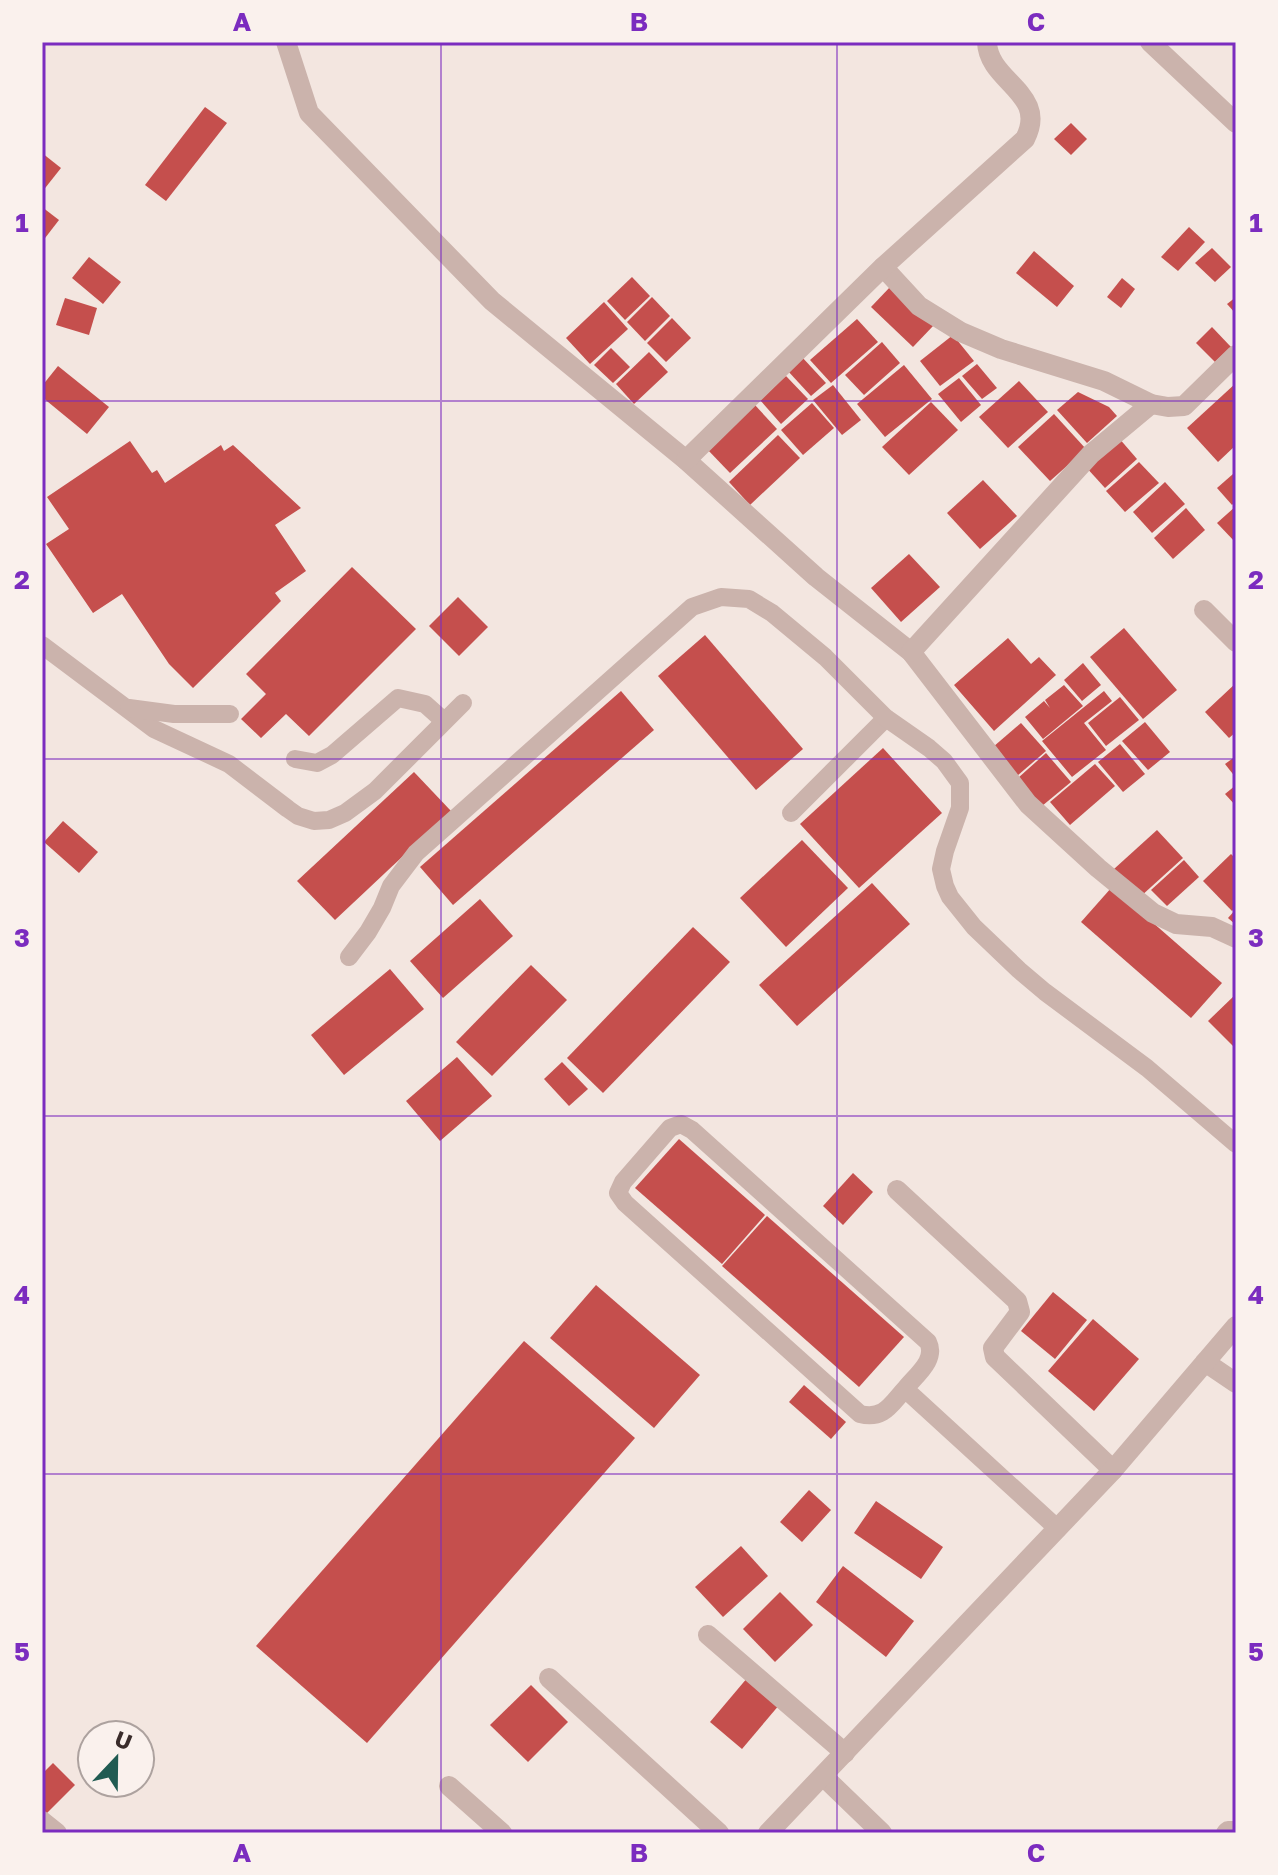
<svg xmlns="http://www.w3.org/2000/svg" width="1278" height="1875" font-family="'Golos Text',sans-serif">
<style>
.building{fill:#c54f4d}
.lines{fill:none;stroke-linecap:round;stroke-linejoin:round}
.service{stroke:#cbb3ac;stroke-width:18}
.minor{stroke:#cbb3ac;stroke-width:20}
.grid{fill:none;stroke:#7b2cbf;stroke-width:2;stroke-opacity:0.55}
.neatline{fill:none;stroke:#7b2cbf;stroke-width:3}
.grid-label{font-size:26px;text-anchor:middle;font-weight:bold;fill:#7b2cbf}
</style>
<rect width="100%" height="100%" fill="#f3e6e0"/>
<g class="building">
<polygon points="205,107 227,123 166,201 145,185"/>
<polygon points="1071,123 1087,139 1071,155 1054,139"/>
<polygon points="42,153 61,168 42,192"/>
<polygon points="42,207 59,220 42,242"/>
<polygon points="1189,227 1205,242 1178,271 1161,257"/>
<polygon points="1212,248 1231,267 1215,282 1195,263"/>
<polygon points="1034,251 1074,286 1057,307 1016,273"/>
<polygon points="89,257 121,282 103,304 72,278"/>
<polygon points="632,277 650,296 625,320 607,301"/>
<polygon points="1122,278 1135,289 1121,308 1107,297"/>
<polygon points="891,286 934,325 913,347 871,307"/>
<polygon points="652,297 670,316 645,341 627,322"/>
<polygon points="1236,297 1236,314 1227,304"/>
<polygon points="65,298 97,308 89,335 56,325"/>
<polygon points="604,302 628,329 590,364 566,338"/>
<polygon points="672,318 691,338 666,362 647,343"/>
<polygon points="857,319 878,342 831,383 810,360"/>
<polygon points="1212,327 1231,347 1215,362 1196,343"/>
<polygon points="953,335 974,361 940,386 920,361"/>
<polygon points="882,342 900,363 864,395 845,375"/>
<polygon points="611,348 630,367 613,383 594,365"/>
<polygon points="649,352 668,372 634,404 616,384"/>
<polygon points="801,356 826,383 811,396 787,370"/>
<polygon points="977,364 997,388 982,399 962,376"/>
<polygon points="904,365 932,399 885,437 857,404"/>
<polygon points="58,366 109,407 87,434 42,397 42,386"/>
<polygon points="786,376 808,399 781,424 760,400"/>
<polygon points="959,378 981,405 961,422 938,394"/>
<polygon points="1019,381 1048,412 1008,448 979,417"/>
<polygon points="1236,383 1236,445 1218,462 1187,428"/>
<polygon points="833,385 861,420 842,435 813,400"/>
<polygon points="1078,392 1109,407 1117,416 1087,443 1057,410"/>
<polygon points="931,402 958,430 909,475 882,447"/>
<polygon points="812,403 834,428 803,455 781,430"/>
<polygon points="754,404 777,429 730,473 706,448"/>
<polygon points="1054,414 1086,449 1050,481 1018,447"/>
<polygon points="778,435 800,458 750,505 729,482"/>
<polygon points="1118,437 1137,459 1105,488 1085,466"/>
<polygon points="130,441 152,473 157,470 165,483 221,445 224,451 233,445 301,508 275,525 306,571 275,593 281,601 193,688 169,664 122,594 93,613 46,544 69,529 47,497"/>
<polygon points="1139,462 1159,483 1125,512 1106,491"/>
<polygon points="1233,474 1236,477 1236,501 1232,505 1217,488"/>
<polygon points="983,480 1017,516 980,549 947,513"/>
<polygon points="1165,482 1185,504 1152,533 1133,512"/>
<polygon points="1236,506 1236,543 1217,523"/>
<polygon points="1186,508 1205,530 1173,559 1154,538"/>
<polygon points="909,554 940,587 901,622 871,588"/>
<polygon points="352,567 416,629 309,736 286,714 261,738 241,719 266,694 246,674"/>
<polygon points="458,597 488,627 459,656 429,626"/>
<polygon points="1124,628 1177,690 1143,719 1090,657"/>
<polygon points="705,635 803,749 756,790 658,676"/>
<polygon points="1008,638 1031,664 1039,657 1056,675 994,731 954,685"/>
<polygon points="1083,663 1101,685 1082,701 1064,680"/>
<polygon points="1236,683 1236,732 1229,738 1205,712"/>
<polygon points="1064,685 1083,706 1043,739 1025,717 1044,701 1050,708 1045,700"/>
<polygon points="621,691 654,730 453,905 420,867"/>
<polygon points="1104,691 1112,701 1084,723 1106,750 1072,777 1042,741"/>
<polygon points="1120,697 1139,720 1106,746 1088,723"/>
<polygon points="1145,722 1170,752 1148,770 1122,741"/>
<polygon points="1021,723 1046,751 1017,776 993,747"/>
<polygon points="1120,744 1145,774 1123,792 1098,762"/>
<polygon points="883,748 942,813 859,888 800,824"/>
<polygon points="1046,753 1071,782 1042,806 1018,778"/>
<polygon points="1236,756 1236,778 1225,764"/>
<polygon points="1095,764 1115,786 1070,825 1050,802"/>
<polygon points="414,772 451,811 335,920 297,881"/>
<polygon points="1236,785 1236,806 1225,794"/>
<polygon points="63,821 98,852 79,873 44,842"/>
<polygon points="1157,830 1183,858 1140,897 1114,869"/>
<polygon points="802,840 848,888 786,947 740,898"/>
<polygon points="1231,854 1236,859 1236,907 1232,911 1203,881"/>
<polygon points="1184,860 1199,877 1167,906 1151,890"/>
<polygon points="872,883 910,924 797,1026 759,985"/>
<polygon points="1112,887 1222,983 1191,1018 1081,922"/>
<polygon points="480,899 513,936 443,998 410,961"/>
<polygon points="1236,909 1236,925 1228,918"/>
<polygon points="693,927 730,962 603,1093 567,1058"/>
<polygon points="531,965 567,1000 492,1076 456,1042"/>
<polygon points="390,969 424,1009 344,1075 311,1035"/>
<polygon points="1236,994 1236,1049 1208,1021"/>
<polygon points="457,1057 492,1096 440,1141 406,1101"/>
<polygon points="562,1062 588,1089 569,1106 544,1079"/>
<polygon points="679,1139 765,1215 722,1264 635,1188"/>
<polygon points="853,1173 873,1192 843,1225 823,1206"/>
<polygon points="767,1216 904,1337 859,1387 722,1266"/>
<polygon points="596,1285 700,1375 654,1428 550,1338"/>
<polygon points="1053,1292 1087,1320 1055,1359 1021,1331"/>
<polygon points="1093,1319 1139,1359 1094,1411 1048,1371"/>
<polygon points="524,1341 635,1438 367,1743 256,1646"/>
<polygon points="804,1385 846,1422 831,1439 789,1402"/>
<polygon points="809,1490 831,1510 802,1542 780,1522"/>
<polygon points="876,1501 943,1547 921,1579 854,1533"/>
<polygon points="741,1546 768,1576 723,1617 695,1587"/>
<polygon points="843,1566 914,1621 886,1657 816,1602"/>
<polygon points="780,1592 813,1625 775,1662 743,1629"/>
<polygon points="748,1677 780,1704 742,1749 710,1722"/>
<polygon points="531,1685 568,1722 528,1762 490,1725"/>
<polygon points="53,1763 75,1785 46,1814 42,1809 42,1774"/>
</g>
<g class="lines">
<g class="service">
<polyline points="42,645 154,729 229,764 288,809 298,816 314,821 329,820 345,813 375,791 463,703"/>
<polyline points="129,708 174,714 230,714"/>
<polyline points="295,759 317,763 332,755 398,698 425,704 444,721"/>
<polyline points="791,813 886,718"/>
<polyline points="349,957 368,932 382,908 391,886 416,853 451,822 692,607 721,597 749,599 772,613 825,657 886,718 929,748 944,761 960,783 960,808 945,851 941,869 945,886 950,897 974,927 1019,970 1045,992 1147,1068 1236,1144"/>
<path d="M905,1389C891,1404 884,1420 860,1414L625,1203L618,1193L623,1182L670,1128L681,1124L692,1130L928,1342C937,1360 916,1375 905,1389L1058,1529"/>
</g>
<g class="minor">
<polyline points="286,42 309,113 492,301 686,460 816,577 911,652 1028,804 1098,868 1153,913 1176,924 1212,927 1236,938"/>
<polyline points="1150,42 1236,123"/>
<polyline points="883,267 919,306 961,332 1001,349 1104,381 1151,404 1168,407 1184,406 1236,355"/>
<path d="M686,460L883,267L1025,139C1049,93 988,82 987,42"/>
<polyline points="1204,610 1236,642"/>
<polyline points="911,652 1091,454 1151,404"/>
<polyline points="897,1190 1017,1301 1020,1312 993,1348 995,1357 1113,1470"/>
<polyline points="1205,1362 1236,1383"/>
<polyline points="708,1635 845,1753"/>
<polyline points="549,1678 719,1833"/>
<polyline points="823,1776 882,1833"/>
<polyline points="449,1786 502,1833"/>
<polyline points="42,1821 57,1833"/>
<polyline points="768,1833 1113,1470 1236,1326"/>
<polyline points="1226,1833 1228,1831 1236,1831"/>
</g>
</g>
<path class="grid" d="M441,42V1833M837,42V1833M42,401H1236M42,759H1236M42,1116H1236M42,1474H1236"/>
<rect width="1278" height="1875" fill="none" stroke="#faf1ed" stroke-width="88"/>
<g transform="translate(116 1759) rotate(22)"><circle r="38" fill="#faf1ed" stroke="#ada29f" stroke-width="2"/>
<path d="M0-6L14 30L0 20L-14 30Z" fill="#205b52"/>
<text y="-12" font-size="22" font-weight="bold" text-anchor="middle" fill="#3a2c2b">U</text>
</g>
<rect x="44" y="44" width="1190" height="1787" class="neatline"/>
<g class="grid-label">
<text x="242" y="31">A</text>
<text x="639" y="31">B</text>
<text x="1036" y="31">C</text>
<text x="22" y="232">1</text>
<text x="1256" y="232">1</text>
<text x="22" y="589">2</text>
<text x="1256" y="589">2</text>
<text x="22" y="947">3</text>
<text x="1256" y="947">3</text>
<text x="22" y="1304">4</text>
<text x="1256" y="1304">4</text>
<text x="22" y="1661">5</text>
<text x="1256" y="1661">5</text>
<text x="242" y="1862">A</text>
<text x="639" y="1862">B</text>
<text x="1036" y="1862">C</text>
</g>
</svg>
